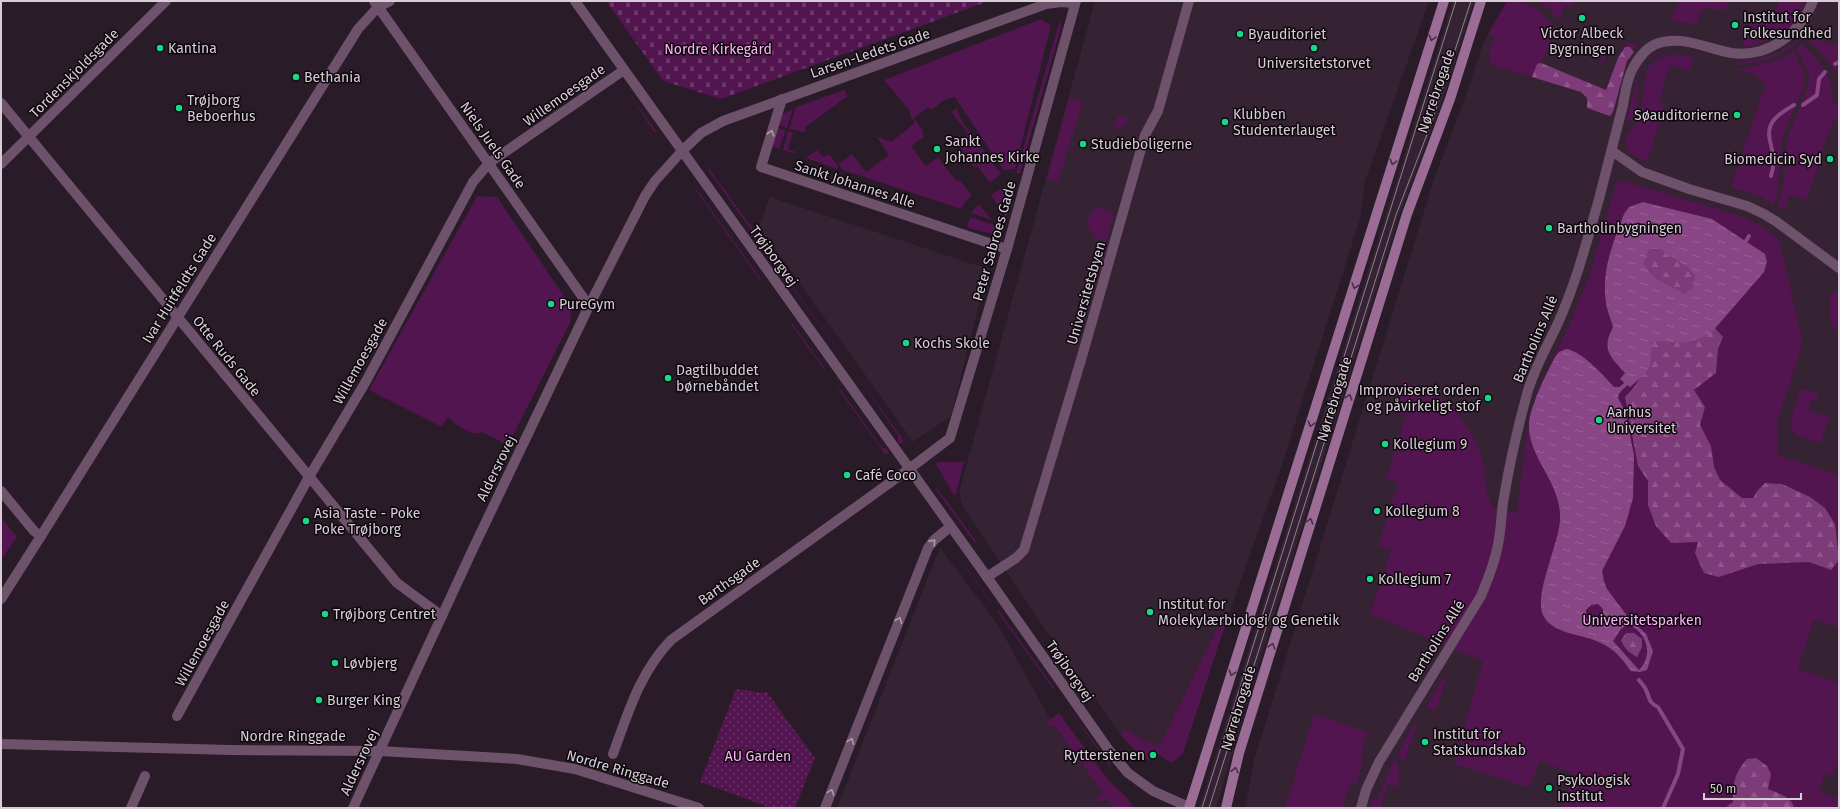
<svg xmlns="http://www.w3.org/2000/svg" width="1840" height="809" font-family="'Fira Sans',sans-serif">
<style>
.built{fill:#352233}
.green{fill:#52154f}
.forest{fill:url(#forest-firs)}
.cemetery{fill:url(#cemetery-stones)}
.garden{fill:url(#garden-dots)}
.water{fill:url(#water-ripples);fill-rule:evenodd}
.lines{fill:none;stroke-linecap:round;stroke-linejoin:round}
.stream{stroke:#894684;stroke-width:4}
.minor{stroke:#6e516b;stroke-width:10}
.tertiary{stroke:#6e516b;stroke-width:10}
.secondary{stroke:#9a6c96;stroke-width:10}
.tram{stroke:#8f838e;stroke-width:1}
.oneway{stroke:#463044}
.oneway2{stroke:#ae9cac}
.poi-dot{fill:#15d989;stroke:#0e080d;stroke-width:1.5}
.labels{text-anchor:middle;stroke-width:3;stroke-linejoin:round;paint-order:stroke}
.poi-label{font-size:14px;fill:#d8ced7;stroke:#0e080d;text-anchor:start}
.park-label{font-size:14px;fill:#ffb4f8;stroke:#0e080d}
.street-label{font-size:14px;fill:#d8ced7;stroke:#0e080d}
</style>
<defs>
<pattern id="forest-firs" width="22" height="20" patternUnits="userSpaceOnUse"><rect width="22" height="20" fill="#7e3b7a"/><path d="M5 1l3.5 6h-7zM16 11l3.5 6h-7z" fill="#90568c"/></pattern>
<pattern id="cemetery-stones" width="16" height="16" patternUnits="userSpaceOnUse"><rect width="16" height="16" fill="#52154f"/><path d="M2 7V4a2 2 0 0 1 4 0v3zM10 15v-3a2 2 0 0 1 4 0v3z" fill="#6a3668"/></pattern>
<pattern id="garden-dots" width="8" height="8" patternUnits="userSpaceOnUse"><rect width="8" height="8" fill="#52154f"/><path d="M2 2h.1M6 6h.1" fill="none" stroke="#6a3668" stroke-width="1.8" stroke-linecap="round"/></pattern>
<pattern id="water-ripples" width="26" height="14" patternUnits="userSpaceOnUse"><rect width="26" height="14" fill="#894684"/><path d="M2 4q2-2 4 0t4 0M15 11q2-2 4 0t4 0" fill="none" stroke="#996095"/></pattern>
</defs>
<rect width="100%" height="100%" fill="#291b28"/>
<g class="built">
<polygon points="1095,1 1429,1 1365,182 1361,213 1358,225 1281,468 1233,602 1183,753 1172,763 1157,754 1148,760 1139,754 1123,738 1040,622 962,505 959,492"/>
<polygon points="1453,1 1474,1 1443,99 1399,217 1247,702 1216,808 1199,808"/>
<polygon points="1507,1 1839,1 1839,808 1245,808 1254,760 1435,176 1465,98 1483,43"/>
<polygon points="770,197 988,269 951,416 913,442 759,226"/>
<polygon points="940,547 998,625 1050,719 1113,808 837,808"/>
</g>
<g class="green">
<polygon points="1507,1 1521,1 1540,11 1556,31 1541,63 1606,90 1617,59 1622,50 1630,42 1637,46 1627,61 1612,115 1610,116 1587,108 1587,98 1581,92 1492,65 1488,56 1495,36 1488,34"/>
<polygon points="1537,1 1576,1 1572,7 1566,5 1558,21 1550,10"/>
<polygon points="1680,1 1728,1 1726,11 1705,8 1698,18 1697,24 1672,21 1672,16"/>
<path d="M1779,1H1805C1795,32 1772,42 1742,48L1753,13L1773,20Z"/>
<polygon points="1041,19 1051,25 1015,169 1003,170 955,97 944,100 933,109 927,108 914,118 923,131 922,133 924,137 911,146 926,166 938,157 956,181 960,180 972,196 966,201 961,209 843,170 838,164 852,154 866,172 889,155 876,136 891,142 915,123 910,116 910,111 884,80"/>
<polygon points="1060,20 1061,27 1020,173 1016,173"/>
<polygon points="1808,38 1839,45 1839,72 1836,71"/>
<path d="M1797,39L1799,41C1782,56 1759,65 1737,63V62C1759,60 1781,55 1797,39Z"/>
<path d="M1802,43C1817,61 1837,76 1831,101L1839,104V119L1838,121L1833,120L1807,200L1789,195L1787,210L1779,208L1778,206L1784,179L1787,139L1809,83V75L1798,51V48Z"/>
<polygon points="1582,44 1607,53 1603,64 1600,63 1603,54 1582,47"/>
<path d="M1664,50C1659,54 1653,56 1648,60C1632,75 1639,97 1636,116L1632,120L1626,121L1640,68L1653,54Z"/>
<polygon points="1794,51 1804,73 1805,83 1782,139 1777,196 1773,205 1759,196 1731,187 1766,83 1757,80 1758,76 1735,69 1762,65 1783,58"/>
<path d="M1673,54L1694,57L1690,71L1670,65L1659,102L1665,104L1648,160C1640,159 1634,158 1629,151C1619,136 1637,127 1640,115C1648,88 1635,60 1673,54Z"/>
<polygon points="844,90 848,96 804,128 806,130 804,132 789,129 796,107"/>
<polygon points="628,92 630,95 657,132 654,132"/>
<polygon points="1069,98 1083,102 1058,182 1047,179"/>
<polygon points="957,108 961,120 1001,174 990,183 978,167 974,167 957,143 969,134 951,112"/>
<polygon points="793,109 787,128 779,125 779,116"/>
<polygon points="1117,115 1129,118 1119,131 1116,129"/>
<polygon points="778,128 786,130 779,149 772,147"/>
<polygon points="788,131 793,133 788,149 796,152 795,154 783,150"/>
<polygon points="817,150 823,157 829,154 838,166 837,169 806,158"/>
<polygon points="707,166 753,229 752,231 710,173"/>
<polygon points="1620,180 1744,217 1770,232 1779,240 1803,342 1777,422 1777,455 1839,475 1839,627 1814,619 1798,669 1839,683 1839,756 1833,777 1825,774 1819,792 1839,799 1839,808 1562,808 1572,773 1540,761 1529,788 1454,764 1483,661 1370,614 1391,550 1378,546 1398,483 1386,478 1406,416 1391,411 1400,385 1405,380 1452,404 1473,436 1482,456 1487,492 1493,508 1517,513 1527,431 1538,389 1572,319 1590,274 1615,186"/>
<polygon points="1008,185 1009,186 1000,221 998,222 971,213 979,204 990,218 996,221 999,218 1001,210 991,195 1005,186"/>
<polygon points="695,187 761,279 760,280 695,189"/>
<polygon points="1012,188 1015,188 1004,225 1003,223"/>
<polygon points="477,196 497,197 572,308 570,323 508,445 482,432 474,434 458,426 448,417 442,427 369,390"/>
<polygon points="1098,207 1114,213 1106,242 1095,238 1087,224 1090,214"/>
<polygon points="970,217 997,226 996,235 969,228 967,226"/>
<polygon points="759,239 846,361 847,363 758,240"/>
<polygon points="1839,289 1839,333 1831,326 1829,295"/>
<polygon points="792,323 824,367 826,372 791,324"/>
<polygon points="855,374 903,439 904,441 902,443 898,443 898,435"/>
<polygon points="838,389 840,389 882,448 886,448 889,452 885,454"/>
<path d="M1800,389L1816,392L1818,396L1817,401L1812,399L1808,410L1829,417L1821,442L1818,443C1808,439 1792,437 1790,424Z"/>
<polygon points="938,462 964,462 956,494 954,495 936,464"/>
<polygon points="937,488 976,541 975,543 936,490"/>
<polygon points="1,517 17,537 3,557 1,555"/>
<polygon points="964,565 965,565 992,603 991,603"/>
<polygon points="997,611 999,611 1055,689 1053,689"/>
<polygon points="1224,614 1228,616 1183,753 1172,763 1157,754 1148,760 1139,754 1120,734 1125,730 1157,747 1161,743"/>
<polygon points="1445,675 1447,676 1436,711 1426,707"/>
<polygon points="1069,709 1071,711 1112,767 1110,767"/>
<polygon points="1059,713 1109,781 1126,797 1134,808 1113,808 1106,798 1098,803 1095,800 1103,794 1054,725 1046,729 1048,721"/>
<polygon points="1314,714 1368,732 1363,746 1362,766 1356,785 1350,783 1342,808 1285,808"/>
<polygon points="1418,720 1405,761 1402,761 1398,752"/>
<polygon points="1394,759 1398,765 1398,773 1401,774 1397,787 1388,784 1381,806 1387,808 1371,808 1373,798 1377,800"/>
</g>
<g class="forest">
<polygon points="1625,47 1630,47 1634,52 1627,61 1613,112 1610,116 1587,108 1587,98 1581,92 1532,77 1537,64 1541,63 1606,90 1618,58"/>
<polygon points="1660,249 1688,268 1695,276 1693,289 1685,294 1654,277 1644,264 1649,250"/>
<path d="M1713,326L1723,337L1718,348L1716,373L1694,390L1705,407L1700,425L1711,446L1714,467L1720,480L1742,498H1753L1758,490L1765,483L1782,484L1810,497L1825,508L1835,524L1839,560L1831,570L1809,562L1758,564L1719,577L1704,573L1695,553L1698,542L1671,543L1656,526L1648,505V481L1638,466L1625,397C1644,378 1646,367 1647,340Z"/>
<path d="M1626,633H1634L1642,639V647L1637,657C1629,653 1624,648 1621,640Z"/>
<path d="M1756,758L1767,766L1771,774L1768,789C1777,793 1792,796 1794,808H1725L1733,802C1733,783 1734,774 1747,759Z"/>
</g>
<polygon class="cemetery" points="606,1 989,1 721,99 663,81"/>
<polygon class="garden" points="736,689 764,693 766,691 815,758 795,808 771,808 700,782"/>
<g class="water">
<path d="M1643,202L1712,219L1765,254L1767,262L1764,272L1711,333L1698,339L1685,343L1658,341L1652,343L1650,365L1644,375L1630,387L1620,379L1625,373C1610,356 1601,350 1613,327C1611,319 1607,311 1606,303C1601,271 1613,243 1624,214L1629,207ZM1660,249L1688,268L1695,276L1692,289L1685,294L1654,277L1644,264L1649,250Z"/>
<path d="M1566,349C1582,351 1603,375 1614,387H1619L1622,390L1619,394L1618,398L1625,411L1634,455L1633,498L1625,526L1602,571L1604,581L1607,589L1628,617L1646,634L1653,651L1647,670L1640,672L1631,671C1622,659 1616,650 1601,643C1584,634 1555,635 1544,617C1532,598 1559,544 1560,520C1562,483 1530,461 1529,427C1528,409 1547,373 1555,357L1559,352ZM1598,604L1603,609V616L1599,621L1592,622L1586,617V610L1591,605ZM1628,624C1647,633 1654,654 1639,670L1613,641L1621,629Z"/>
</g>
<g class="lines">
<g class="stream">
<polyline points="1835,64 1839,62"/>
<polyline points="1803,105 1817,95 1819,79 1825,72"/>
<path d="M1771,176C1782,142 1748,130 1794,105"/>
<polyline points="1746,241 1749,236"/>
<polyline points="1620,389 1626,384"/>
<path d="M1639,680C1641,683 1644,686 1645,688C1650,697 1648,703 1658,707L1683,749L1678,774L1663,808"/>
</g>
<g class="minor">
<polyline points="374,1 589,306"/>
<polyline points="782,99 761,167 1007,249"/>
<polyline points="1,103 397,583 442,616"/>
<polyline points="682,151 701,133 723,121 1046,4 1061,2 1075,3"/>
<polyline points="1612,151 1642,172 1689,189 1747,206 1764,214 1777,222 1839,268"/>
<polyline points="1,164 166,1"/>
<polyline points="1,491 34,531 41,536"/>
<polyline points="987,577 1016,558 1024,550 1083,353 1145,135 1158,111 1189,1"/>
<polyline points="1,599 41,536 358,29 378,7 390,1"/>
<polyline points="177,716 309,477 365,383 473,182 489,163 624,70"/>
<path d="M613,754C628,713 640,672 671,640L909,469L950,438L1007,249L1076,1"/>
<polyline points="131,808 145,776"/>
<polyline points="825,808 928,548 934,540 950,527"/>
<path d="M1361,808L1366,790L1379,762L1481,596C1487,581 1494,565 1497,549C1501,534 1501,518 1503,503C1509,466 1517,430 1527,394C1534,368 1547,347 1558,323C1576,283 1587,241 1599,199C1607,168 1615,136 1623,105C1625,94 1627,78 1633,68C1638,59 1646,48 1656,44C1681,34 1707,49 1732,53C1769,58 1800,33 1813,1"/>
</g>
<g class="tertiary">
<polyline points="575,1 987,577 1108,749 1128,773 1153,791 1189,807"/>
<polyline points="1,744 231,750 380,751 517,759 575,769 699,808"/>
<polyline points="353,808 472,551 589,306 645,196 655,181 682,151"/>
</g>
<g class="secondary">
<polyline points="1189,808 1444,1"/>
<polyline points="1226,808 1239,753 1407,214 1450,99 1481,1"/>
</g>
<g class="tram">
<polyline points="1202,808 1456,1"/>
<polyline points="1209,808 1396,215 1431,124 1471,1"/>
</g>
</g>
<defs><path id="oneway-chevron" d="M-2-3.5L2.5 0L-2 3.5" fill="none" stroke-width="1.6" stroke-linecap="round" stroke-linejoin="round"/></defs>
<g class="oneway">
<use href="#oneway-chevron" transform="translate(1432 38) rotate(107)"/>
<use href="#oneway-chevron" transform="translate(1393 162) rotate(107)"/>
<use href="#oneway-chevron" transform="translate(1355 286) rotate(107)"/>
<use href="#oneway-chevron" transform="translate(1349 397) rotate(-73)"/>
<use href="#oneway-chevron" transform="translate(1311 424) rotate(107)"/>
<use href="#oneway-chevron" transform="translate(1310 521) rotate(-73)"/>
<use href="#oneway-chevron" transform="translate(1272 646) rotate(-73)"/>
<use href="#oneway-chevron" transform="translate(1232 673) rotate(108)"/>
<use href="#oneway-chevron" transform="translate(1235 770) rotate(-77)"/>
</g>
<g class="oneway2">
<use href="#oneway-chevron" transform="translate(771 133) rotate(-73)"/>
<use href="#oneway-chevron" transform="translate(933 542) rotate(-48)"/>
<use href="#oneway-chevron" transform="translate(899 620) rotate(-68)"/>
<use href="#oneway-chevron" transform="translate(851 741) rotate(-68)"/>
<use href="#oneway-chevron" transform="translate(831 792) rotate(-69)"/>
</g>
<g class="poi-dot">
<circle cx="1582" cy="18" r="4"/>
<circle cx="1735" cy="25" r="4"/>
<circle cx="1240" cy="34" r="4"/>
<circle cx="160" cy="48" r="4"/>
<circle cx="1314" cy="48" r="4"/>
<circle cx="296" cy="77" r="4"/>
<circle cx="179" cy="108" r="4"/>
<circle cx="1737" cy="115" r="4"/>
<circle cx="1225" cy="122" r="4"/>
<circle cx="1083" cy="144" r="4"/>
<circle cx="937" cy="149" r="4"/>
<circle cx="1830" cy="159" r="4"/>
<circle cx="1549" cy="228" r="4"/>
<circle cx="551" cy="304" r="4"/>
<circle cx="906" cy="343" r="4"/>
<circle cx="668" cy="378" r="4"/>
<circle cx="1488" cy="398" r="4"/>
<circle cx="1599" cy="420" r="4"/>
<circle cx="1385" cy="444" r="4"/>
<circle cx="847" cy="475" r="4"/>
<circle cx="1377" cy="511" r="4"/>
<circle cx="306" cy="521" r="4"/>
<circle cx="1370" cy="579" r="4"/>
<circle cx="1150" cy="612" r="4"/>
<circle cx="325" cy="614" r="4"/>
<circle cx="335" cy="663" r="4"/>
<circle cx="319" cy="700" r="4"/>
<circle cx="1425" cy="742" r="4"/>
<circle cx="1153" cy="755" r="4"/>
<circle cx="1549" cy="788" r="4"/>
</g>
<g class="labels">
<g class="poi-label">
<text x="1743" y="22">Institut for<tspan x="1743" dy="16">Folkesundhed</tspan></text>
<text x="1582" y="38" text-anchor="middle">Victor Albeck<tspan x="1582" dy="16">Bygningen</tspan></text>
<text x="1248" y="39">Byauditoriet</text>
<text x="168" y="53">Kantina</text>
<text x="1314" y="68" text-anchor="middle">Universitetstorvet</text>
<text x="304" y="82">Bethania</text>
<text x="187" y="105">Trøjborg<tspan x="187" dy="16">Beboerhus</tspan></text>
<text x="1233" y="119">Klubben<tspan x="1233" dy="16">Studenterlauget</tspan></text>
<text x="1729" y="120" text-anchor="end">Søauditorierne</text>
<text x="945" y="146">Sankt<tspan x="945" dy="16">Johannes Kirke</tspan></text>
<text x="1091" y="149">Studieboligerne</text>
<text x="1822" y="164" text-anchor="end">Biomedicin Syd</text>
<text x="1557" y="233">Bartholinbygningen</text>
<text x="559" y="309">PureGym</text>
<text x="914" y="348">Kochs Skole</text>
<text x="676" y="375">Dagtilbuddet<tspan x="676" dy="16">børnebåndet</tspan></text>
<text x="1480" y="395" text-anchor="end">Improviseret orden<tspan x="1480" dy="16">og påvirkeligt stof</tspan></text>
<text x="1607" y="417">Aarhus<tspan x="1607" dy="16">Universitet</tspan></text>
<text x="1393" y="449">Kollegium 9</text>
<text x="855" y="480">Café Coco</text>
<text x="1385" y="516">Kollegium 8</text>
<text x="314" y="518">Asia Taste - Poke<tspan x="314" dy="16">Poke Trøjborg</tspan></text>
<text x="1378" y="584">Kollegium 7</text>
<text x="1158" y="609">Institut for<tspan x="1158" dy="16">Molekylærbiologi og Genetik</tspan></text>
<text x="333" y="619">Trøjborg Centret</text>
<text x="343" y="668">Løvbjerg</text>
<text x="327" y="705">Burger King</text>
<text x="1433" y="739">Institut for<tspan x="1433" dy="16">Statskundskab</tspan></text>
<text x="1145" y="760" text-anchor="end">Rytterstenen</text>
<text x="1557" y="785">Psykologisk<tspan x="1557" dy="16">Institut</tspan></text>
</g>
<g class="park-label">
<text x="718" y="54">Nordre Kirkegård</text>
<text x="1642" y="625">Universitetsparken</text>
<text x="758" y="761">AU Garden</text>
</g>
<g class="street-label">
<text transform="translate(870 53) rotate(-19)" y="5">Larsen-Ledets Gade</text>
<text transform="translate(74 73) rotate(-45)" y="5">Tordenskjoldsgade</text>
<text transform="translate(1436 91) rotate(-71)" y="5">Nørrebrogade</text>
<text transform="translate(564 95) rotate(-35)" y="5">Willemoesgade</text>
<text transform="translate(493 145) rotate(55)" y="5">Niels Juels Gade</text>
<text transform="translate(855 184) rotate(18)" y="5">Sankt Johannes Alle</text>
<text transform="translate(994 241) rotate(-74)" y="5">Peter Sabroes Gade</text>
<text transform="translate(774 256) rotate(54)" y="5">Trøjborgvej</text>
<text transform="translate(179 288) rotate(-58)" y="5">Ivar Huitfeldts Gade</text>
<text transform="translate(1086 293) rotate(-74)" y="5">Universitetsbyen</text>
<text transform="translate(1535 339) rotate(-67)" y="5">Bartholins Allé</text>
<text transform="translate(227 356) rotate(51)" y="5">Otte Ruds Gade</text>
<text transform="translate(360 361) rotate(-61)" y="5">Willemoesgade</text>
<text transform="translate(1334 399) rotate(-73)" y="5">Nørrebrogade</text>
<text transform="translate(496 468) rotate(-64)" y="5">Aldersrovej</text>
<text transform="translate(729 581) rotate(-35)" y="5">Barthsgade</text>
<text transform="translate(1436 641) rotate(-58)" y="5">Bartholins Allé</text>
<text transform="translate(202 643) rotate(-61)" y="5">Willemoesgade</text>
<text transform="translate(1070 671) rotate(55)" y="5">Trøjborgvej</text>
<text transform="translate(1238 708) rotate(-73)" y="5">Nørrebrogade</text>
<text x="293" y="741">Nordre Ringgade</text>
<text transform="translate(359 762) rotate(-65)" y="5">Aldersrovej</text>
<text transform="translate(618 769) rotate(16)" y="5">Nordre Ringgade</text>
</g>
</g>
<rect width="1840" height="809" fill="none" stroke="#d8ced7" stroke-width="4"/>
<path d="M1704 793v6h97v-6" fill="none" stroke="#d8ced7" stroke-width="2"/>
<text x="1710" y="793" font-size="12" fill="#d8ced7" stroke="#0e080d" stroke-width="3" paint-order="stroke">50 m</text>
</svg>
